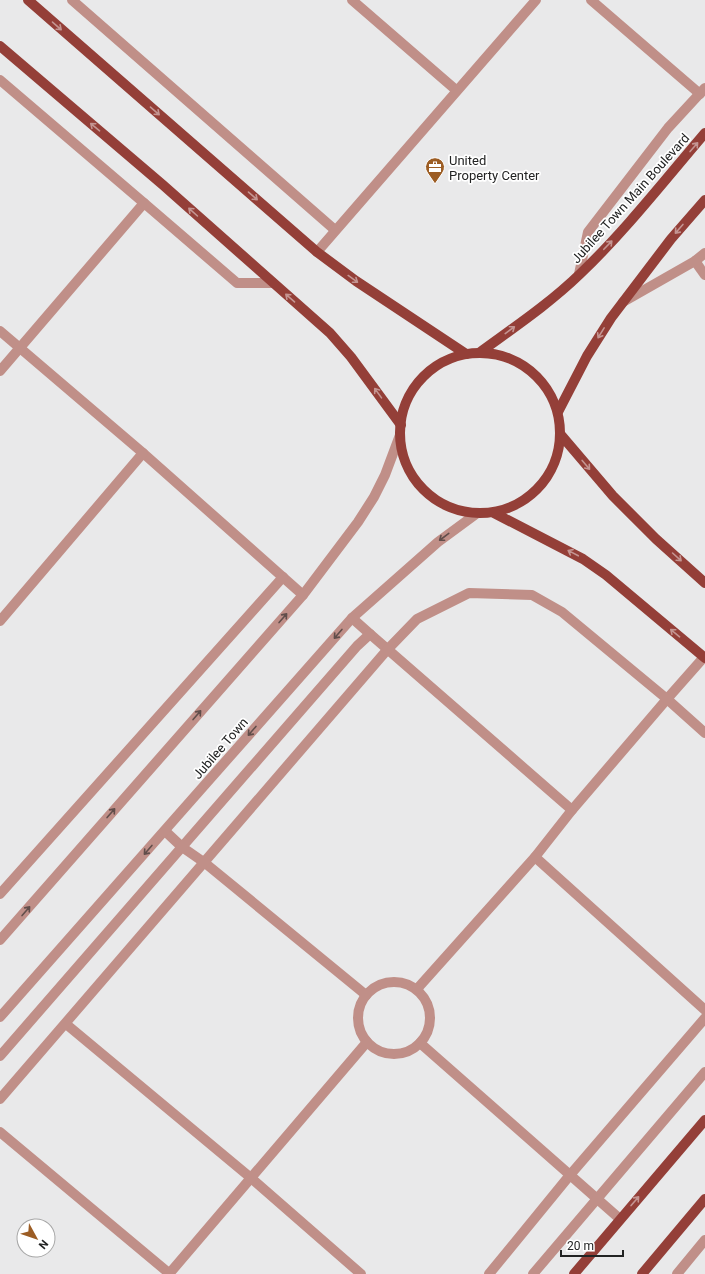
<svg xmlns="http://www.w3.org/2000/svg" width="705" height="1274" font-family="Roboto,sans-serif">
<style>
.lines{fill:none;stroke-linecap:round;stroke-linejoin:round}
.minor{stroke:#c08f88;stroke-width:10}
.major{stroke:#943f38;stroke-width:10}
.oneway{stroke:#c49592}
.oneway2{stroke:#614e4b}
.labels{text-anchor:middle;stroke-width:3.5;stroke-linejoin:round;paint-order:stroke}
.poi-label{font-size:13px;fill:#222323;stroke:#fff;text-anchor:start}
.street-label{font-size:13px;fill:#222323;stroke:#fff}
</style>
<rect width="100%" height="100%" fill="#e9e9ea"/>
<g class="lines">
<g class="minor">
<polyline points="72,0 335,230"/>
<polyline points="352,0 456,90"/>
<polyline points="591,0 700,94"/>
<polyline points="0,80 144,203"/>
<polyline points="317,252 536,0"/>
<polyline points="695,261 705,275"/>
<polyline points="579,274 588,232 668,128 705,88"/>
<polyline points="623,302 695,261 705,253"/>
<polyline points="0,331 143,453 303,595"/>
<polyline points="0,371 144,203 237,283 273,283"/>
<polyline points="352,618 370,634 572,810"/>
<polyline points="0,621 143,453"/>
<polyline points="165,831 182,847 205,863 366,995"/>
<polyline points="535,857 705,1010"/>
<polyline points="0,894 283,577"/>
<polyline points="0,940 303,595 358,522 374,497 385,475 400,435"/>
<circle cx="394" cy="1018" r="36"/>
<polyline points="417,989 535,857 572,810 667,699 704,657"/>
<polyline points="0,1017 352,618 438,542 476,514"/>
<polyline points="66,1024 251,1178 361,1274"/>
<polyline points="420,1043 620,1219"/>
<polyline points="0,1056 357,646 370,634"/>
<polyline points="0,1099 387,650 417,619 469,593 532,595 562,612 667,699 705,733"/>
<polyline points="0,1132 170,1274"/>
<polyline points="169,1274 367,1042"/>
<polyline points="489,1274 570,1175 705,1018"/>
<polyline points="533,1274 705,1072"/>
<polyline points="677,1274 705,1240"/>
</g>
<g class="major">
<polyline points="28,0 317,252 356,281 466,354"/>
<polyline points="0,46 163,185 330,333 351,357 401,425"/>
<path d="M479,353C513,328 549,304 580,274C625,231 664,181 705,133"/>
<circle cx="480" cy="433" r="80"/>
<polyline points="558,412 587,356 611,318 671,239 705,200"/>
<polyline points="561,435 613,496 656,539 705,583"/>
<polyline points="494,513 583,559 606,575 705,658"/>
<polyline points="574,1274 705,1120"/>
<polyline points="642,1274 705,1199"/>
</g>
</g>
<defs><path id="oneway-shaft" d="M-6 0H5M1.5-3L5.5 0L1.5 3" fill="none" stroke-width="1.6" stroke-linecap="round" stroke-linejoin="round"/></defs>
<g class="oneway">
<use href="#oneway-shaft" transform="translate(57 26) rotate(41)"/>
<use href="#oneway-shaft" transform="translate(155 111) rotate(41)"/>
<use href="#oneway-shaft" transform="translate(95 127) rotate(-140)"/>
<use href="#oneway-shaft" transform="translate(694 147) rotate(-49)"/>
<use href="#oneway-shaft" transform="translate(253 196) rotate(41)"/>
<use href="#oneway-shaft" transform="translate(193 212) rotate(-138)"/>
<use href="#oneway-shaft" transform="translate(679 229) rotate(131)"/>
<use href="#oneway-shaft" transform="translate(608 245) rotate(-46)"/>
<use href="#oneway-shaft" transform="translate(353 279) rotate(36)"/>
<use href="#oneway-shaft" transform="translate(290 298) rotate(-139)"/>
<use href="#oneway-shaft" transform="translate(510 330) rotate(-37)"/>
<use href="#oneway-shaft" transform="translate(601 333) rotate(122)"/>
<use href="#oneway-shaft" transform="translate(378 393) rotate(-126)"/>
<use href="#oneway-shaft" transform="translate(586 465) rotate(50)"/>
<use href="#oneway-shaft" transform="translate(573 553) rotate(-152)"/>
<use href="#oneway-shaft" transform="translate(677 557) rotate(42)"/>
<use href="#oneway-shaft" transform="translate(675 633) rotate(-140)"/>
<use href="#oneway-shaft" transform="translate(635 1201) rotate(-49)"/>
</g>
<g class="oneway2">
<use href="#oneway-shaft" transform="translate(444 537) rotate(143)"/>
<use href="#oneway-shaft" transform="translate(283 618) rotate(-49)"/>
<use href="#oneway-shaft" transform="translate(338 634) rotate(131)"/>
<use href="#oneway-shaft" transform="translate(197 715) rotate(-49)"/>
<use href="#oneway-shaft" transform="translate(252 731) rotate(131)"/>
<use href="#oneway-shaft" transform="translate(111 813) rotate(-49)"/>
<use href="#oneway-shaft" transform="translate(148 850) rotate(131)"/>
<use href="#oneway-shaft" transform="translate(26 911) rotate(-49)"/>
</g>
<defs>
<symbol id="office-pin" viewBox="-11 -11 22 30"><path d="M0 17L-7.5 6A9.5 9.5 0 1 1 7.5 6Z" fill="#9c5d24" stroke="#fff"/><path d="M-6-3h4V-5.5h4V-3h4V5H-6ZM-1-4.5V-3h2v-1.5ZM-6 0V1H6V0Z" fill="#fff"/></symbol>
</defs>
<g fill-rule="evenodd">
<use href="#office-pin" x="424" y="156" width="22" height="30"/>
</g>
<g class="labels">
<g class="poi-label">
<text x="449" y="165">United<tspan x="449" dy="15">Property Center</tspan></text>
</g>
<g class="street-label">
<text transform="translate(630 198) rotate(-48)" y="5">Jubilee Town Main Boulevard</text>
<text transform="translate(220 748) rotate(-49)" y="5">Jubilee Town</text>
</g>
</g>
<g transform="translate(36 1238) rotate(130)"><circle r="19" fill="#ffffff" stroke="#a7a7a7"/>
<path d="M0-3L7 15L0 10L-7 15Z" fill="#9c5d24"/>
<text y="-6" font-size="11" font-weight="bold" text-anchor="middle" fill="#222323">N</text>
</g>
<path d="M561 1250v6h62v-6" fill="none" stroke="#222323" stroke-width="2"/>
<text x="567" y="1250" font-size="12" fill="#222323" stroke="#ffffff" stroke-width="3" paint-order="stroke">20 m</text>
</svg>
